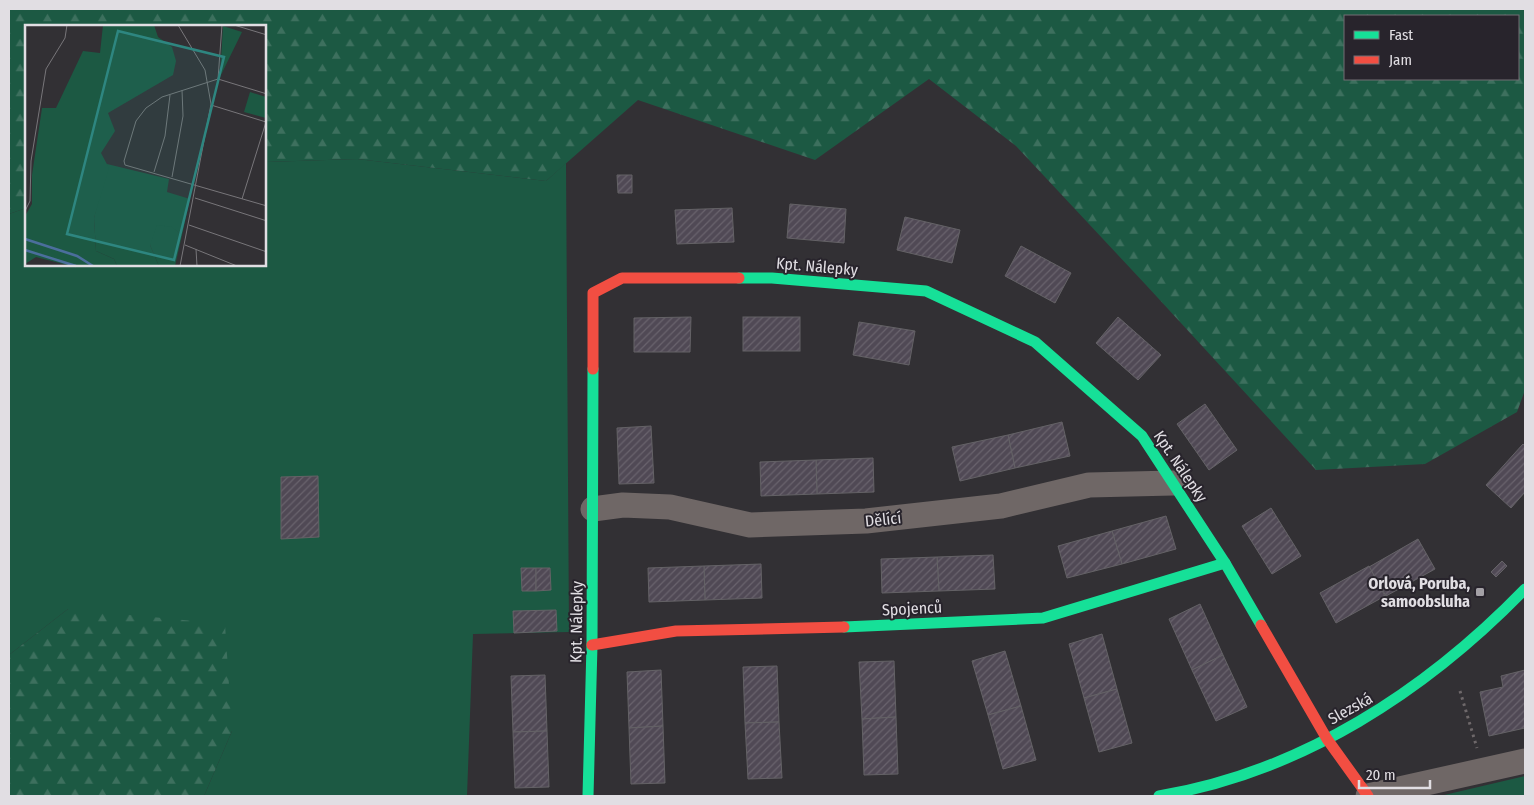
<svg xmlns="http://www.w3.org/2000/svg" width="1534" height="805" font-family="'Fira Sans Condensed',sans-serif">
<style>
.green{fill:#1c5943}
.forest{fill:url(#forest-firs);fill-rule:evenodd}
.building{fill:url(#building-hatch);stroke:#646266}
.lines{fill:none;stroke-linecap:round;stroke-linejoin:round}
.path{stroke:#6e686a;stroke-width:3;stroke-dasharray:2.5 4;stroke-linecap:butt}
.street{stroke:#6f6766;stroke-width:25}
.fast{stroke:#16e098;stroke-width:11}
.jam{stroke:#f24e42;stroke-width:11}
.poi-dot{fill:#a4a1a6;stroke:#28242c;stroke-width:2}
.labels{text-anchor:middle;stroke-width:4;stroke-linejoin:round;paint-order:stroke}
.street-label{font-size:16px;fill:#e1dee3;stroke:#28242c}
.poi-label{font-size:16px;font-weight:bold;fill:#e1dee3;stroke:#28242c;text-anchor:end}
.inset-river{fill:none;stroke:#4b6e9c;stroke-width:2.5}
.inset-road{fill:none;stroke:#78767a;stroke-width:1}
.view{fill:#2e8680;fill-opacity:0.15;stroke:#2e8680;stroke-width:2.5}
.inset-edge{fill:none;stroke:#e1dee3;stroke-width:2.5}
</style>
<defs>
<pattern id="forest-firs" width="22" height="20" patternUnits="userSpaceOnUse" patternTransform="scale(1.25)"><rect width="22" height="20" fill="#1c5943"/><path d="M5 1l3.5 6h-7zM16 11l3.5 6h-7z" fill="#3d705e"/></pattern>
<pattern id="building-hatch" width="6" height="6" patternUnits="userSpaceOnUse" patternTransform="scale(1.25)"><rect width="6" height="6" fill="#504955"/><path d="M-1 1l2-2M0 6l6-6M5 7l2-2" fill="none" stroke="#69636d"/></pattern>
</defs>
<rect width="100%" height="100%" fill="#323034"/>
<g class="green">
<polygon points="357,159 546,181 566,163 569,632 473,634 467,796 204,796 232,731 68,609 9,655 9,214 26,208 26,265 265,265 265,162"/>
<polygon points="1525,776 1525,796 1440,796"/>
</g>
<g class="forest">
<path d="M9,9H1525V390L1517,412L1425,464L1316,470L1146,285L1016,146L929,79L815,160L638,100L546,181L357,159L265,162V26H26V208L9,214ZM1345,16H1518V79H1345Z"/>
<polygon points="68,609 225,624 232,731 204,796 9,796 9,655"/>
</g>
<g class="building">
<polygon points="617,175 632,175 632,193 618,193"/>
<polygon points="790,204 846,209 844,243 787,238"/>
<polygon points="732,208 734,242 677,244 675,210"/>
<polygon points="905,217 960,230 952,263 897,250"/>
<polygon points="1021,246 1071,273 1055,303 1005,276"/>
<polygon points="691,317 690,352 634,352 634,318"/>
<rect x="743" y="317" width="57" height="34"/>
<polygon points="1118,317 1161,355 1138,380 1096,343"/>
<polygon points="859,322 915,331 909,365 853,355"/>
<polygon points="1205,404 1237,450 1209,470 1177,424"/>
<polygon points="1062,422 1070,456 1015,468 1008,435"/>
<polygon points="651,426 654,483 619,484 617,428"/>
<polygon points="1008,435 1015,468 960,481 952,447"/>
<polygon points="1523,444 1525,446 1525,492 1511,508 1486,485"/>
<polygon points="873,458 874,492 817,494 816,460"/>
<polygon points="816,460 817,494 761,496 760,462"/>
<polygon points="318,476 319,537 281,539 281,477"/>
<polygon points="1271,508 1301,556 1272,574 1242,526"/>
<polygon points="1166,516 1176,549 1122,564 1112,531"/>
<polygon points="1112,531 1122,564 1067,578 1058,546"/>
<polygon points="1418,539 1435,569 1386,596 1369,567"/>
<polygon points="993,555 995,589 939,591 937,557"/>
<polygon points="937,557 939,591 882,593 881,559"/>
<polygon points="1502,561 1507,566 1496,577 1491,572"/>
<polygon points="761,564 762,598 705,600 704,566"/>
<polygon points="704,566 705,600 649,602 648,568"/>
<polygon points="1369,566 1385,596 1336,623 1320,593"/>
<polygon points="521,568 536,568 536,591 522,591"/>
<polygon points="536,568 550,568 551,590 536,591"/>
<polygon points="1200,604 1223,655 1192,670 1169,619"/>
<polygon points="556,610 557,631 514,633 513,611"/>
<polygon points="1102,634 1117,689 1084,698 1069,644"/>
<polygon points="1005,651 1021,706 988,715 972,661"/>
<polygon points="1223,655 1247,707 1216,721 1192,670"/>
<polygon points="894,661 896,717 862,719 859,662"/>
<polygon points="777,666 779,722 745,723 743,667"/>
<polygon points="661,670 663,726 629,728 627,672"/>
<polygon points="1525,670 1525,728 1489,736 1480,692 1503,687 1501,676"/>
<polygon points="545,675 547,731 513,732 511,676"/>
<polygon points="1117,689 1132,743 1099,752 1084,698"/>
<polygon points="1021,706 1036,760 1003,769 988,715"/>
<polygon points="896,717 898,774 864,775 862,719"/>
<polygon points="779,722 782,778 748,779 745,723"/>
<polygon points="663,726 665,783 631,784 629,728"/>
<polygon points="547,731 549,787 515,788 513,732"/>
</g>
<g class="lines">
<polyline class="path" points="1460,691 1477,748"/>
<g class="street">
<polyline points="593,509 623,505 670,507 750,525 866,521 1001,506 1089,485 1173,483"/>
<polyline points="1368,796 1525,761"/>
</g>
<g class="fast">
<polyline points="739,278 772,278 926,291 1035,342 1142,436 1225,563 1261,625"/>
<polyline points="844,627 1043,618 1225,563"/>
<polyline points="588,796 592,645 593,369"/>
<path d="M1159,796C1302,772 1426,691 1525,589"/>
</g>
<g class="jam">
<polyline points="593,369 593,293 622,278 739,278"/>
<polyline points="1261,625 1327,739 1368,796"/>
<polyline points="592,645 676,631 844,627"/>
</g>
</g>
<rect class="poi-dot" x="1475" y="587" width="10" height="10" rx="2.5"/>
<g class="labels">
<g class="street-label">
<text transform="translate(817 266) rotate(5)" y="6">Kpt. Nálepky</text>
<text transform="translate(1181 466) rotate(56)" y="6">Kpt. Nálepky</text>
<text transform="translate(883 519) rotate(-6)" y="6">Dělící</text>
<text transform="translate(912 608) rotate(-3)" y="6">Spojenců</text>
<text transform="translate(576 622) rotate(-89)" y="6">Kpt. Nálepky</text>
<text transform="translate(1350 708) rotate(-29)" y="6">Slezská</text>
</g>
<g class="poi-label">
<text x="1470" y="589">Orlová, Poruba,<tspan x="1470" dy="18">samoobsluha</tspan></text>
</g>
</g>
<g transform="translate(25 25)">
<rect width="241" height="241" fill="#323034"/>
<path d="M198,1L217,7L195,52ZM225,67L241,72V93L219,87ZM82,139L144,154L142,167L165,174L157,210L146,202L125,220L134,241H92L89,234L71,226L69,193Z" fill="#1c5943"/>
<path d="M78,0H129L133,12L147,22L151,36L148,50L83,88L90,106L76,128L84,143L69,193L71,226L89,234L92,241H46L11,232L0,239V191L7,179V150L17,83H31L58,26L75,28ZM132,200L147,202L157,210L150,241H134L125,220Z" fill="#1c5943"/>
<path class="inset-river" d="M0,214L52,231L68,241M0,225L51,241"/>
<path class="inset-road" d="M153,0L180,45L186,79L155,241M209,0L242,10M193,54L197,0M242,69L193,54L137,72L121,83L111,96L99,136L100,140L242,181M186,80L241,97L217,174M129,147L140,111L145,70M147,152L158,91L157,65M170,173L242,196M0,186L5,176L6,136L21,44L40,13L42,0M164,200L242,227M160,220L212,241M171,224L172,241"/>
<path class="view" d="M93,6L199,32L149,235L42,209Z"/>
<rect width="241" height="241" class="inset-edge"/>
</g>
<rect width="1534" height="805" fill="none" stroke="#e1dee3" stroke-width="20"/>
<rect x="1344" y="15" width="175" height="65" fill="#28242c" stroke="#726e75"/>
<rect x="1354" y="31" width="25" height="8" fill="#16e098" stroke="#726e75"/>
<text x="1389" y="40" font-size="15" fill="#e1dee3">Fast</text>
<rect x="1354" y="56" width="25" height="8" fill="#f24e42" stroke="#726e75"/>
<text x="1389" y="65" font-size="15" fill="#e1dee3">Jam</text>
<path d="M1359 780v8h71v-8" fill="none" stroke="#e1dee3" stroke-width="2.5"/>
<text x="1366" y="780" font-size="15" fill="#e1dee3" stroke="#28242c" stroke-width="4" paint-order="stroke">20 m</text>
</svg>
